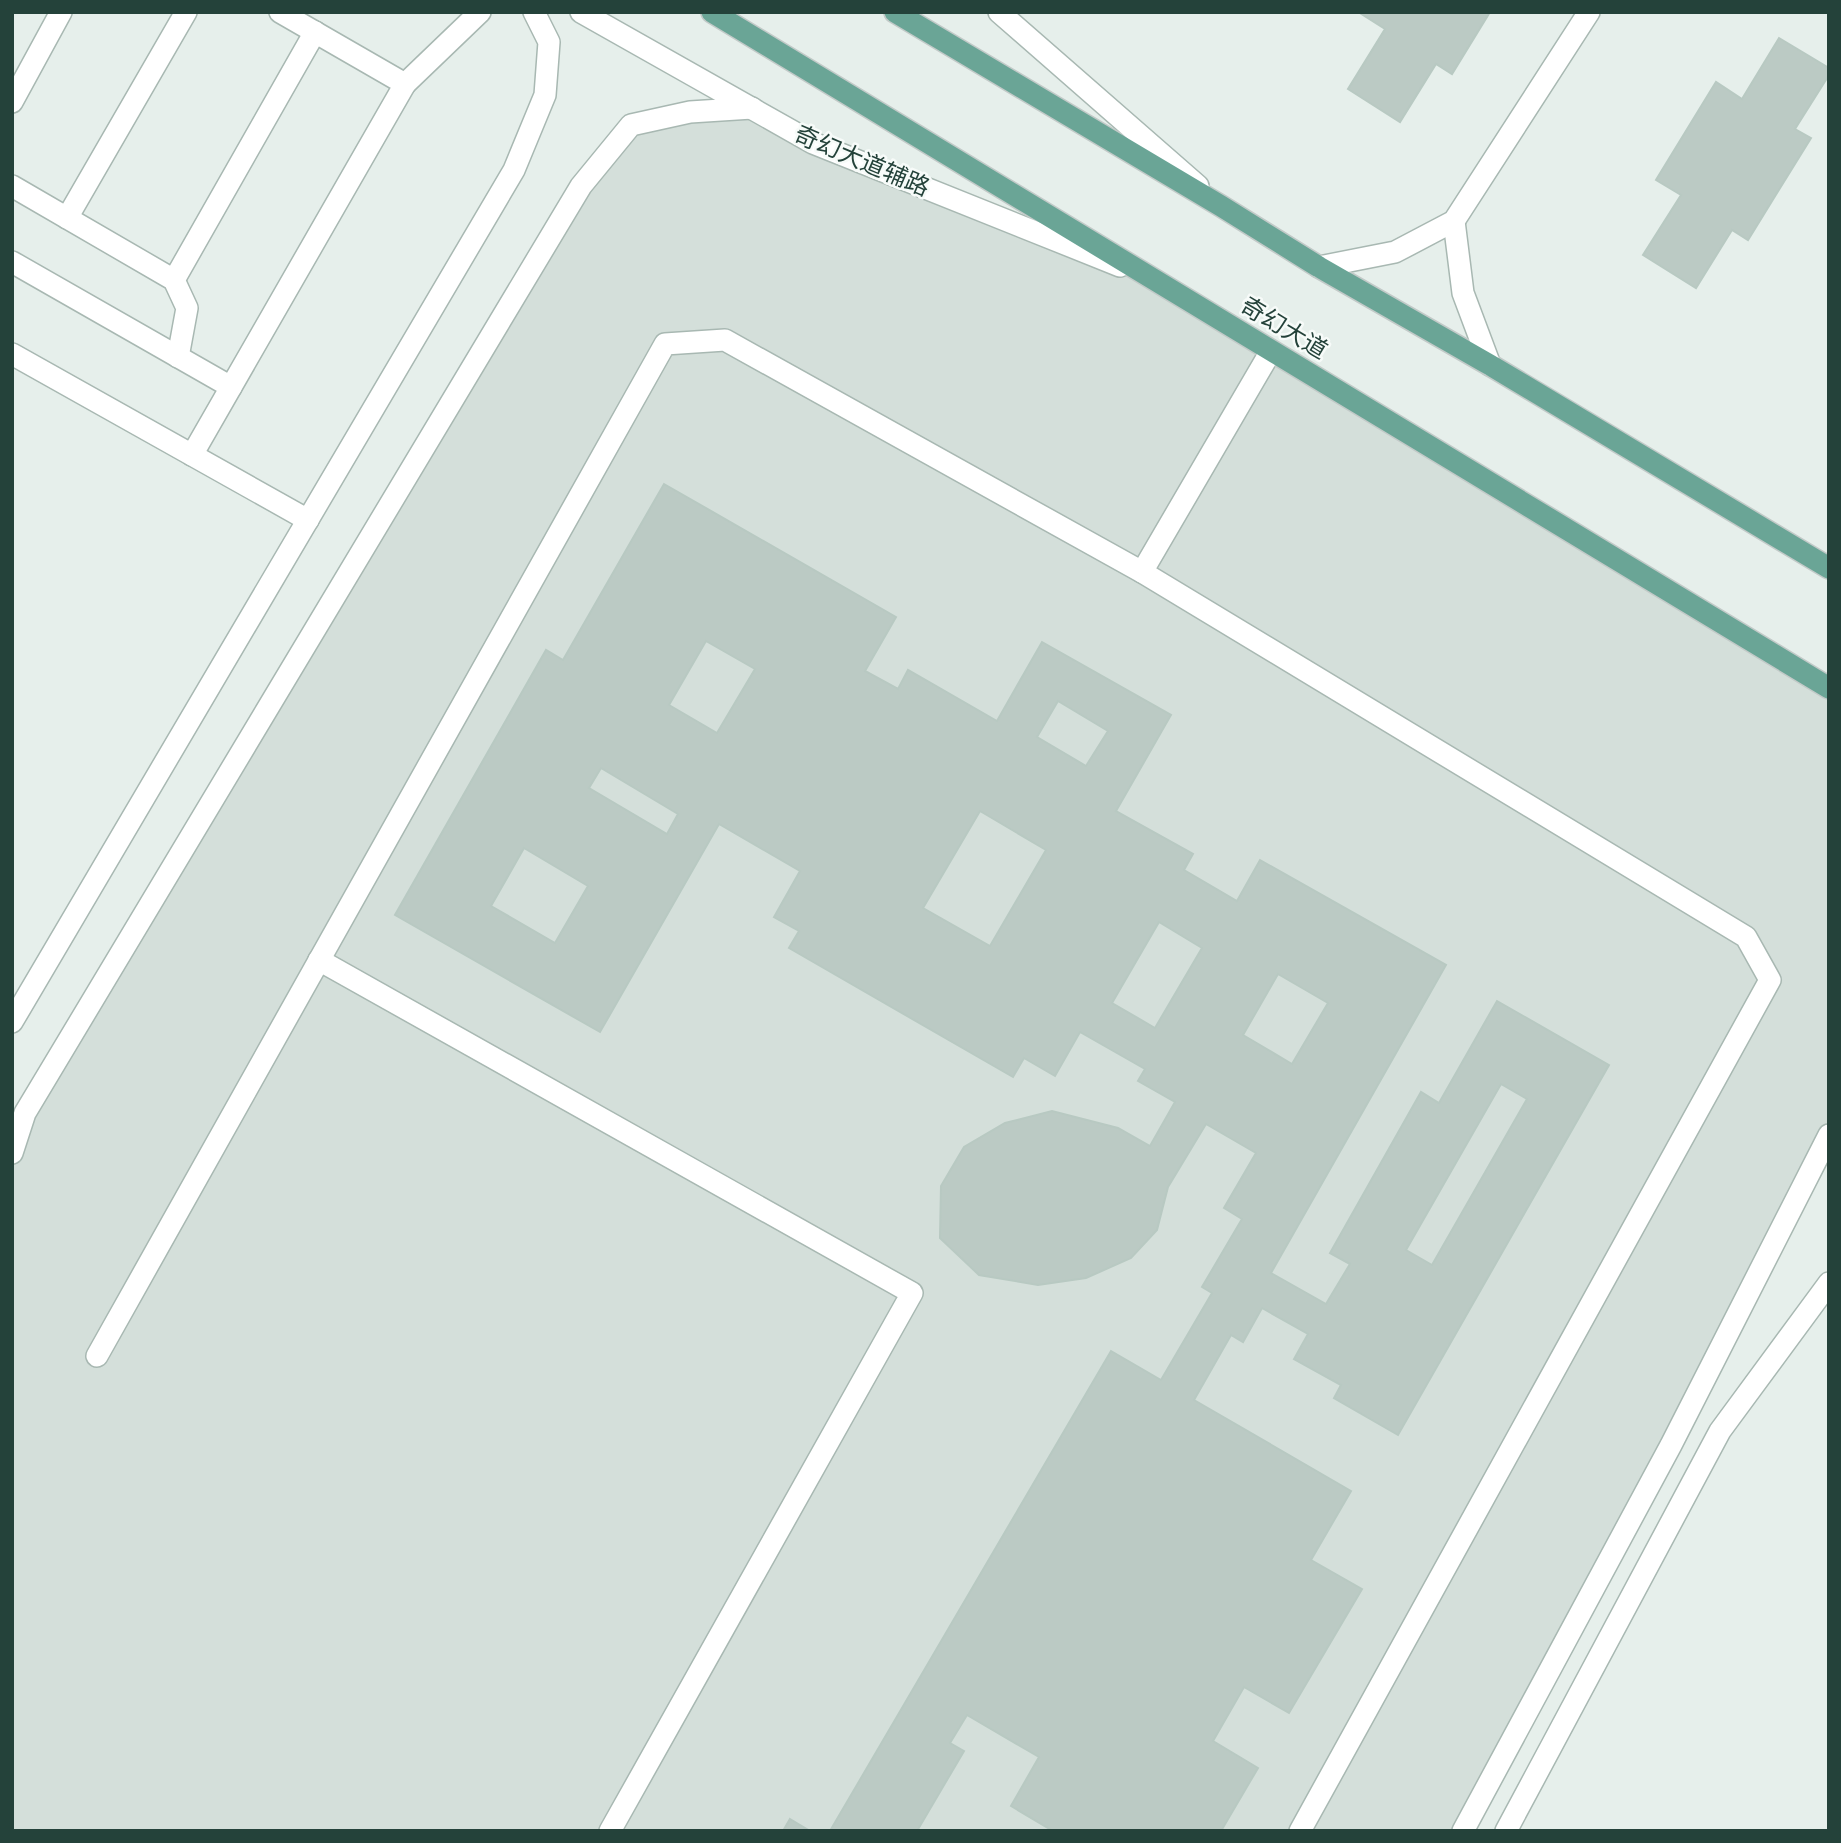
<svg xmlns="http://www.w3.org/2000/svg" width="1841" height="1843" font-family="'Roboto Condensed','Noto Sans SC',sans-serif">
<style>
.built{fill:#d4dfda}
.building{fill:#bbcac4;stroke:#b8c9c2;stroke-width:2;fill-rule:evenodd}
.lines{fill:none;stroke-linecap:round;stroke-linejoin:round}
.minor-casing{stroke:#a8b8b2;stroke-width:24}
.major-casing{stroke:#c2cac8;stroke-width:24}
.minor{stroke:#fff;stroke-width:21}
.major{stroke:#6aa596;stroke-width:21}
.labels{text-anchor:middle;stroke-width:5;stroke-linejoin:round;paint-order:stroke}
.street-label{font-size:24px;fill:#24423a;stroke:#f7fbf9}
</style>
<rect width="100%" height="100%" fill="#e6efeb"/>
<polygon class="built" points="752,108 1157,281 1829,688 1829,1135 1463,1831 12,1831 12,1153 581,187 631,125"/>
<g class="building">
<polygon points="1361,12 1490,12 1452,74 1436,64 1400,122 1348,89 1385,29 1360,13"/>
<polygon points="1779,38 1829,68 1829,75 1795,129 1811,138 1748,240 1732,230 1696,288 1643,255 1681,195 1656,180 1716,82 1742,99"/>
<path d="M664,484L896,617L865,671L898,689L908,670L997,721L1042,642L1171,715L1116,811L1193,854L1184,870L1237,901L1260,860L1446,965L1271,1273L1326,1304L1350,1264L1330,1253L1421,1092L1439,1103L1497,1001L1609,1065L1398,1435L1334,1398L1341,1385L1294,1359L1308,1334L1262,1308L1243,1342L1231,1335L1194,1400L1351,1491L1311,1560L1362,1589L1289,1713L1244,1687L1213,1741L1258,1768L1221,1831H1053L1011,1806L1039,1757L967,1715L950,1743L964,1751L917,1831H830L1111,1351L1161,1380L1212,1293L1202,1287L1242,1219L1224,1208L1256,1153L1206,1124L1168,1187L1157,1230L1131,1258L1086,1278L1038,1285L979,1275L940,1238L941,1186L964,1147L1005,1123L1052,1111L1118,1128L1150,1146L1175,1102L1138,1081L1145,1069L1080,1032L1055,1076L1024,1058L1013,1077L789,948L799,931L774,917L800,871L719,824L600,1032L395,915L546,650L563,660ZM706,641L755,669L717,733L669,705ZM1058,701L1108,731L1086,766L1037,737ZM601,768L678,814L667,834L589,788ZM980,811L1046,850L990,946L923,908ZM524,848L588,886L555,943L491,906ZM1159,922L1202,948L1155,1028L1112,1003ZM1278,974L1328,1003L1292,1064L1243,1035ZM1501,1084L1527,1099L1432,1265L1406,1250Z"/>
<polygon points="790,1819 810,1831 783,1831"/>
</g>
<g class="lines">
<defs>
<g id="minor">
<polyline points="581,12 813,143 1120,266"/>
<polyline points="999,12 1198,186"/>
<polyline points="405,84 480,12"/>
<polyline points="12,102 61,12"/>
<polyline points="12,186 174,280 187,308 178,357"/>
<polyline points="67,218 186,12"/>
<polyline points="1454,221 1463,293 1490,365"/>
<polyline points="12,262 231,387"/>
<polyline points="1319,267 1395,252 1454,221 1589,12"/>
<polyline points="174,280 315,32"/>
<polyline points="1271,351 1142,572 1746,937 1770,980 1300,1831"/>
<polyline points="12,354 308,520"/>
<polyline points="192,455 405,84 280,12"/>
<polyline points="319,960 912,1293 610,1831"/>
<polyline points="12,1022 514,170 545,95 549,42 534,12"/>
<polyline points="12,1153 25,1113 581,186 631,125 690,112 752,108"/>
<polyline points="97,1356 665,344 725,340 1142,572"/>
<polyline points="1463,1831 1671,1445 1829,1135"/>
<polyline points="1506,1831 1720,1431 1829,1283"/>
</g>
<g id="major">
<polyline points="712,12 1829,688"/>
<polyline points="895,12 1221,206 1319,267 1490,365 1829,568"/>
</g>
</defs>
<use href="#minor" class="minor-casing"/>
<use href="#major" class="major-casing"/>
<use href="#minor" class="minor"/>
<use href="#major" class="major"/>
</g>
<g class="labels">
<g class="street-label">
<text transform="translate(862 161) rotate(23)" y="8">奇幻大道辅路</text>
<text transform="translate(1284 328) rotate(31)" y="8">奇幻大道</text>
</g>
</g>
<rect width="1841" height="1843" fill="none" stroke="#24423a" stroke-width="28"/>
</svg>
